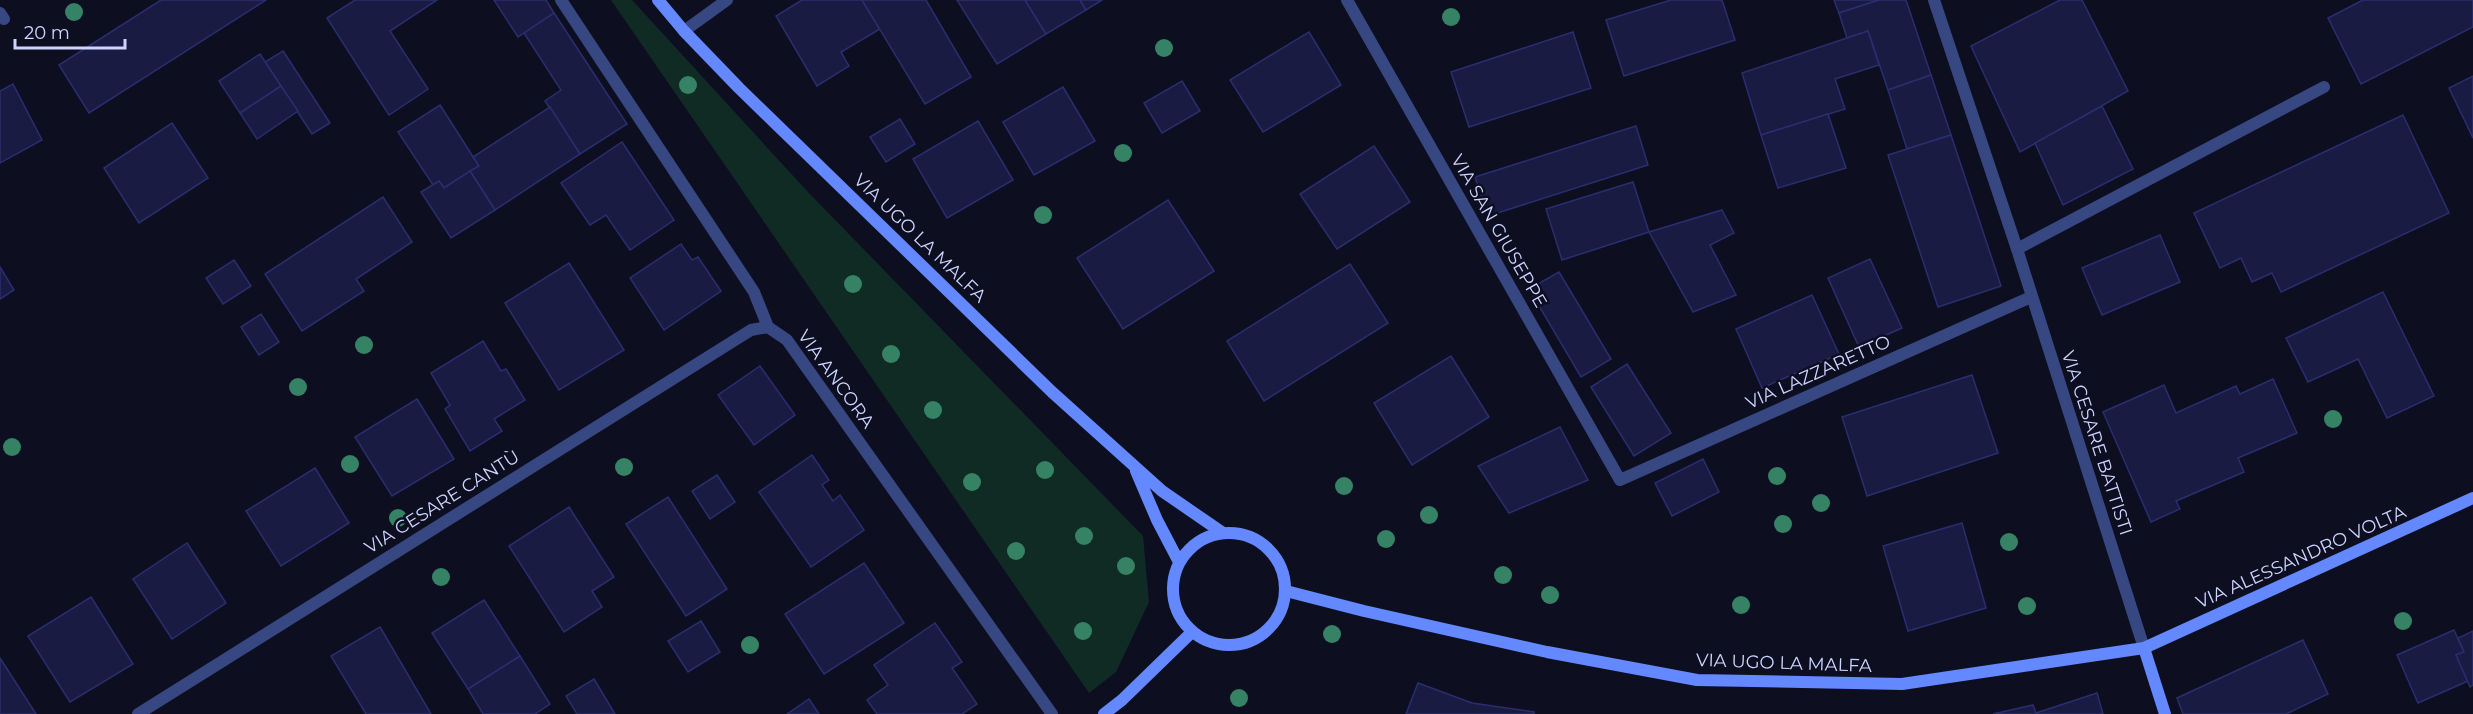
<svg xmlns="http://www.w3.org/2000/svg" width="2473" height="714" font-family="Montserrat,sans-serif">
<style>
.green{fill:#102b23}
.building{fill:#191b43;stroke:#2a2e6f;stroke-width:1.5}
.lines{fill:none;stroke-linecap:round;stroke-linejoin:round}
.lane{stroke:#374781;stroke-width:12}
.street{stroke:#374781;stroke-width:12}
.secondary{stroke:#6488ff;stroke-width:12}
.tree{fill:#368265}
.labels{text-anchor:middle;stroke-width:5;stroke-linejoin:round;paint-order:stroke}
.street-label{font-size:18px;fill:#cdd4ff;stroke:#0d0f21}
</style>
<rect width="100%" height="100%" fill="#0d0f21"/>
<polygon class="green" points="611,0 632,0 807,191 1143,536 1149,602 1116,672 1089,693"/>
<g class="building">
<polygon points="161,0 266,0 89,113 59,65"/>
<polygon points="355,0 437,0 390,31 428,89 389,115 327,18"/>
<polygon points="494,0 546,0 554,13 518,37"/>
<polygon points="802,0 862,0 880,29 841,52 849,66 817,86 776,16"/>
<polygon points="862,0 926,0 971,77 925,104"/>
<polygon points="957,0 1025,0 1046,34 997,64"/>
<polygon points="1025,0 1080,0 1086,10 1046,34"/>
<polygon points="1080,0 1102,0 1086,10"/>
<polygon points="1671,0 1722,0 1735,40 1624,76 1606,20"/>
<polygon points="1834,0 1879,0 1839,13"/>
<polygon points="1879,0 1906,0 1931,75 1888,90 1868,31 1847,38 1839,13"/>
<polygon points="2060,0 2082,0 2128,91 2020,152 1971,46"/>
<polygon points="2363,0 2473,0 2473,27 2361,84 2328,18"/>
<polygon points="554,13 627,124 580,154 545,101 561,90 524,33"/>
<polygon points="1868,31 1879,65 1835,79 1845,109 1761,135 1742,73"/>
<polygon points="1309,32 1341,85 1263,132 1230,80"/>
<polygon points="1573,32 1591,88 1469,127 1451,72"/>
<polygon points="283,51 330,123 312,134 265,62"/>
<polygon points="260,54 281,86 240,113 219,81"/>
<polygon points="1931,75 1951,135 1907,149 1888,90"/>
<polygon points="2473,76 2473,138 2449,88"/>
<polygon points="1182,81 1200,111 1162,133 1144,103"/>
<polygon points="13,84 42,140 0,163 0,91"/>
<polygon points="281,86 298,111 257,139 240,113"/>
<polygon points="1063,87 1095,141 1034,175 1003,122"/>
<polygon points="440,105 479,166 444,188 439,181 433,185 398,132"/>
<polygon points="2102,106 2133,169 2063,205 2035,143"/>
<polygon points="550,107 580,154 495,210 470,171 479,166 473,157"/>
<polygon points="1828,114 1846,168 1778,188 1761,135"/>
<polygon points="2403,115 2449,213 2281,292 2272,273 2252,282 2241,258 2220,268 2194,213"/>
<polygon points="900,119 915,144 886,162 870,137"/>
<polygon points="978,121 1013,180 947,218 913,159"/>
<polygon points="172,123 208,178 139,223 104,168"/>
<polygon points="1636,126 1648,165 1488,216 1475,177"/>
<polygon points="1951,135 2001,286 1938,307 1888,155"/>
<polygon points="622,142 674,220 630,250 606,215 590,225 561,183"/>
<polygon points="1374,146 1410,202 1337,249 1300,194"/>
<polygon points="470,171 495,210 451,238 421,192 439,181 444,188"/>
<polygon points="1633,182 1649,232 1562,260 1546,209"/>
<polygon points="383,197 412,242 356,279 364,291 302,331 265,274"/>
<polygon points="1168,200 1214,271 1123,329 1077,258"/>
<polygon points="1722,210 1734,233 1710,245 1736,295 1693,312 1649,232"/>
<polygon points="2160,235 2180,282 2102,315 2082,268"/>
<polygon points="681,244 692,260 698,257 721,291 664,330 630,278"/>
<polygon points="1870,259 1902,328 1859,347 1828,278"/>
<polygon points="234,260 251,286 223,304 206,278"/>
<polygon points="569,263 624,350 559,390 505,303"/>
<polygon points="1350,264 1388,323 1264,401 1227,341"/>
<polygon points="0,267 14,290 0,299"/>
<polygon points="1559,272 1611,359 1581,377 1529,289"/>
<polygon points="2383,292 2434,396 2387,418 2358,359 2308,382 2286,338"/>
<polygon points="1812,295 1839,354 1762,388 1736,329"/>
<polygon points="261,314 279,342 259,355 241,327"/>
<polygon points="483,341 501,371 506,369 525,400 494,419 502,431 470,451 445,409 450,405 431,373"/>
<polygon points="1451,356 1489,417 1412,465 1374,403"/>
<polygon points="1627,364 1671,433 1634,456 1591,387"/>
<polygon points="760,366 795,415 754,445 718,395"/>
<polygon points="1972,375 1998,453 1867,496 1842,417"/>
<polygon points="2273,379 2297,433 2238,458 2244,472 2176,501 2180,509 2151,522 2103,412 2164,385 2176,413 2236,386 2240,394"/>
<polygon points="417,399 454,459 392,496 355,437"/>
<polygon points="1560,427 1588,480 1509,513 1478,466"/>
<polygon points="812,455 829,480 822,485 833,501 840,495 864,530 811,567 759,492"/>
<polygon points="1703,459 1719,492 1672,516 1655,483"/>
<polygon points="315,468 349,523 281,566 246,511"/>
<polygon points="717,475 735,502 710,519 692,491"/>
<polygon points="668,497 727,589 686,616 626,524"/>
<polygon points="569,507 614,577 592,591 602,607 564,632 509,546"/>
<polygon points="1962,523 1986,608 1908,631 1883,546"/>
<polygon points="187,543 226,603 172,639 133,579"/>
<polygon points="864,563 904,623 824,674 785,614"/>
<polygon points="91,597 133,664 70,702 28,636"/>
<polygon points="484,600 520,656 468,689 432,633"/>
<polygon points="701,621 720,652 688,672 668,641"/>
<polygon points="935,623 962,662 952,668 977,704 962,714 877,714 867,700 888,685 874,665"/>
<polygon points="380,627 431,714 366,714 331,656"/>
<polygon points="2454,630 2464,652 2456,655 2468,681 2418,703 2397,655"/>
<polygon points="2473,631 2473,685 2470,687 2456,655 2464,652 2458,638"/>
<polygon points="2303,640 2328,694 2286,714 2183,714 2177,698"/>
<polygon points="520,656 550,704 535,714 483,714 468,689"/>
<polygon points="0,658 36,714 0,714"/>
<polygon points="594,679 615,714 577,714 566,696"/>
<polygon points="1418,683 1472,703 1534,712 1534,714 1406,714"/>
<polygon points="2097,693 2103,714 1993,714 2033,705 2036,713"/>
<polygon points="809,699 819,714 787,714"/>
</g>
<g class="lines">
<polyline class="lane" points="0,13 4,19"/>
<g class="street">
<polyline points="561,0 754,292 768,327 787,340 1052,714"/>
<polyline points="1347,0 1620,480 2031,297"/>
<polyline points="1934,0 2017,249 2144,648"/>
<polyline points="684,31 727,0"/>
<polyline points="2017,249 2324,87"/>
<polyline points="138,714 751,330 768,327"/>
</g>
<g class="secondary">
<polyline points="658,0 684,31 739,88 1052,392 1162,491 1223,533"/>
<polyline points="1136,471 1157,520 1179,562"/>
<circle cx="1229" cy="589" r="56"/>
<polyline points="1286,591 1364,611 1547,652 1697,680 1902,684 2144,648 2473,498"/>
<polyline points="2144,648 2165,714"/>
<polyline points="1104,714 1122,700 1192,632"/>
</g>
</g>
<g class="tree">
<circle cx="74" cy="12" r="9"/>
<circle cx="1451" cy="17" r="9"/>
<circle cx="1164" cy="48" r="9"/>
<circle cx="688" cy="85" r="9"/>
<circle cx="1123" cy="153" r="9"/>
<circle cx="1043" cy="215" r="9"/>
<circle cx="853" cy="284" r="9"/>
<circle cx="364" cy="345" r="9"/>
<circle cx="891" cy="354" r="9"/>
<circle cx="298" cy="387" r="9"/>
<circle cx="933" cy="410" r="9"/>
<circle cx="2333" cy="419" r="9"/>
<circle cx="12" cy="447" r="9"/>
<circle cx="350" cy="464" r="9"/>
<circle cx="624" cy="467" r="9"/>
<circle cx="1045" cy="470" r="9"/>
<circle cx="1777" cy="476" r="9"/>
<circle cx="972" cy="482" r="9"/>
<circle cx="1344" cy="486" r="9"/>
<circle cx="1821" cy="503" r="9"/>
<circle cx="1429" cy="515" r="9"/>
<circle cx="398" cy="518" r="9"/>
<circle cx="1783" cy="524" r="9"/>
<circle cx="1084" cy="536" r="9"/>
<circle cx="1386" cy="539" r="9"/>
<circle cx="2009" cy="542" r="9"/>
<circle cx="1016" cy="551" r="9"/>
<circle cx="1126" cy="566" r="9"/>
<circle cx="1503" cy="575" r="9"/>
<circle cx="441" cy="577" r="9"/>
<circle cx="1550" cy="595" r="9"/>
<circle cx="1741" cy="605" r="9"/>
<circle cx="2027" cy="606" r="9"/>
<circle cx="2403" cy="621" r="9"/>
<circle cx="1083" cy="631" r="9"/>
<circle cx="1332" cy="634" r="9"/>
<circle cx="750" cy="645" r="9"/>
<circle cx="1239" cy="698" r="9"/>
</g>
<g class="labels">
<g class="street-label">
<text transform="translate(1499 231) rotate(60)" y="6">VIA SAN GIUSEPPE</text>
<text transform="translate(920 238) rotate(44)" y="6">VIA UGO LA MALFA</text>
<text transform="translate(1818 372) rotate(-24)" y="6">VIA LAZZARETTO</text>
<text transform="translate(836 379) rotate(54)" y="6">VIA ANCORA</text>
<text transform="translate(2097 443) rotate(72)" y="6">VIA CESARE BATTISTI</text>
<text transform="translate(442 502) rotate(-32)" y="6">VIA CESARE CANTÙ</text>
<text transform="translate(2301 557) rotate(-24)" y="6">VIA ALESSANDRO VOLTA</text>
<text transform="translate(1784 663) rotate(2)" y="6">VIA UGO LA MALFA</text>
</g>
</g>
<path d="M15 39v9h110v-9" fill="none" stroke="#cdd4ff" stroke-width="3"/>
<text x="24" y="39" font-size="18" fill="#cdd4ff" stroke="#0d0f21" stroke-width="4.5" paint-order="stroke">20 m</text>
</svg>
